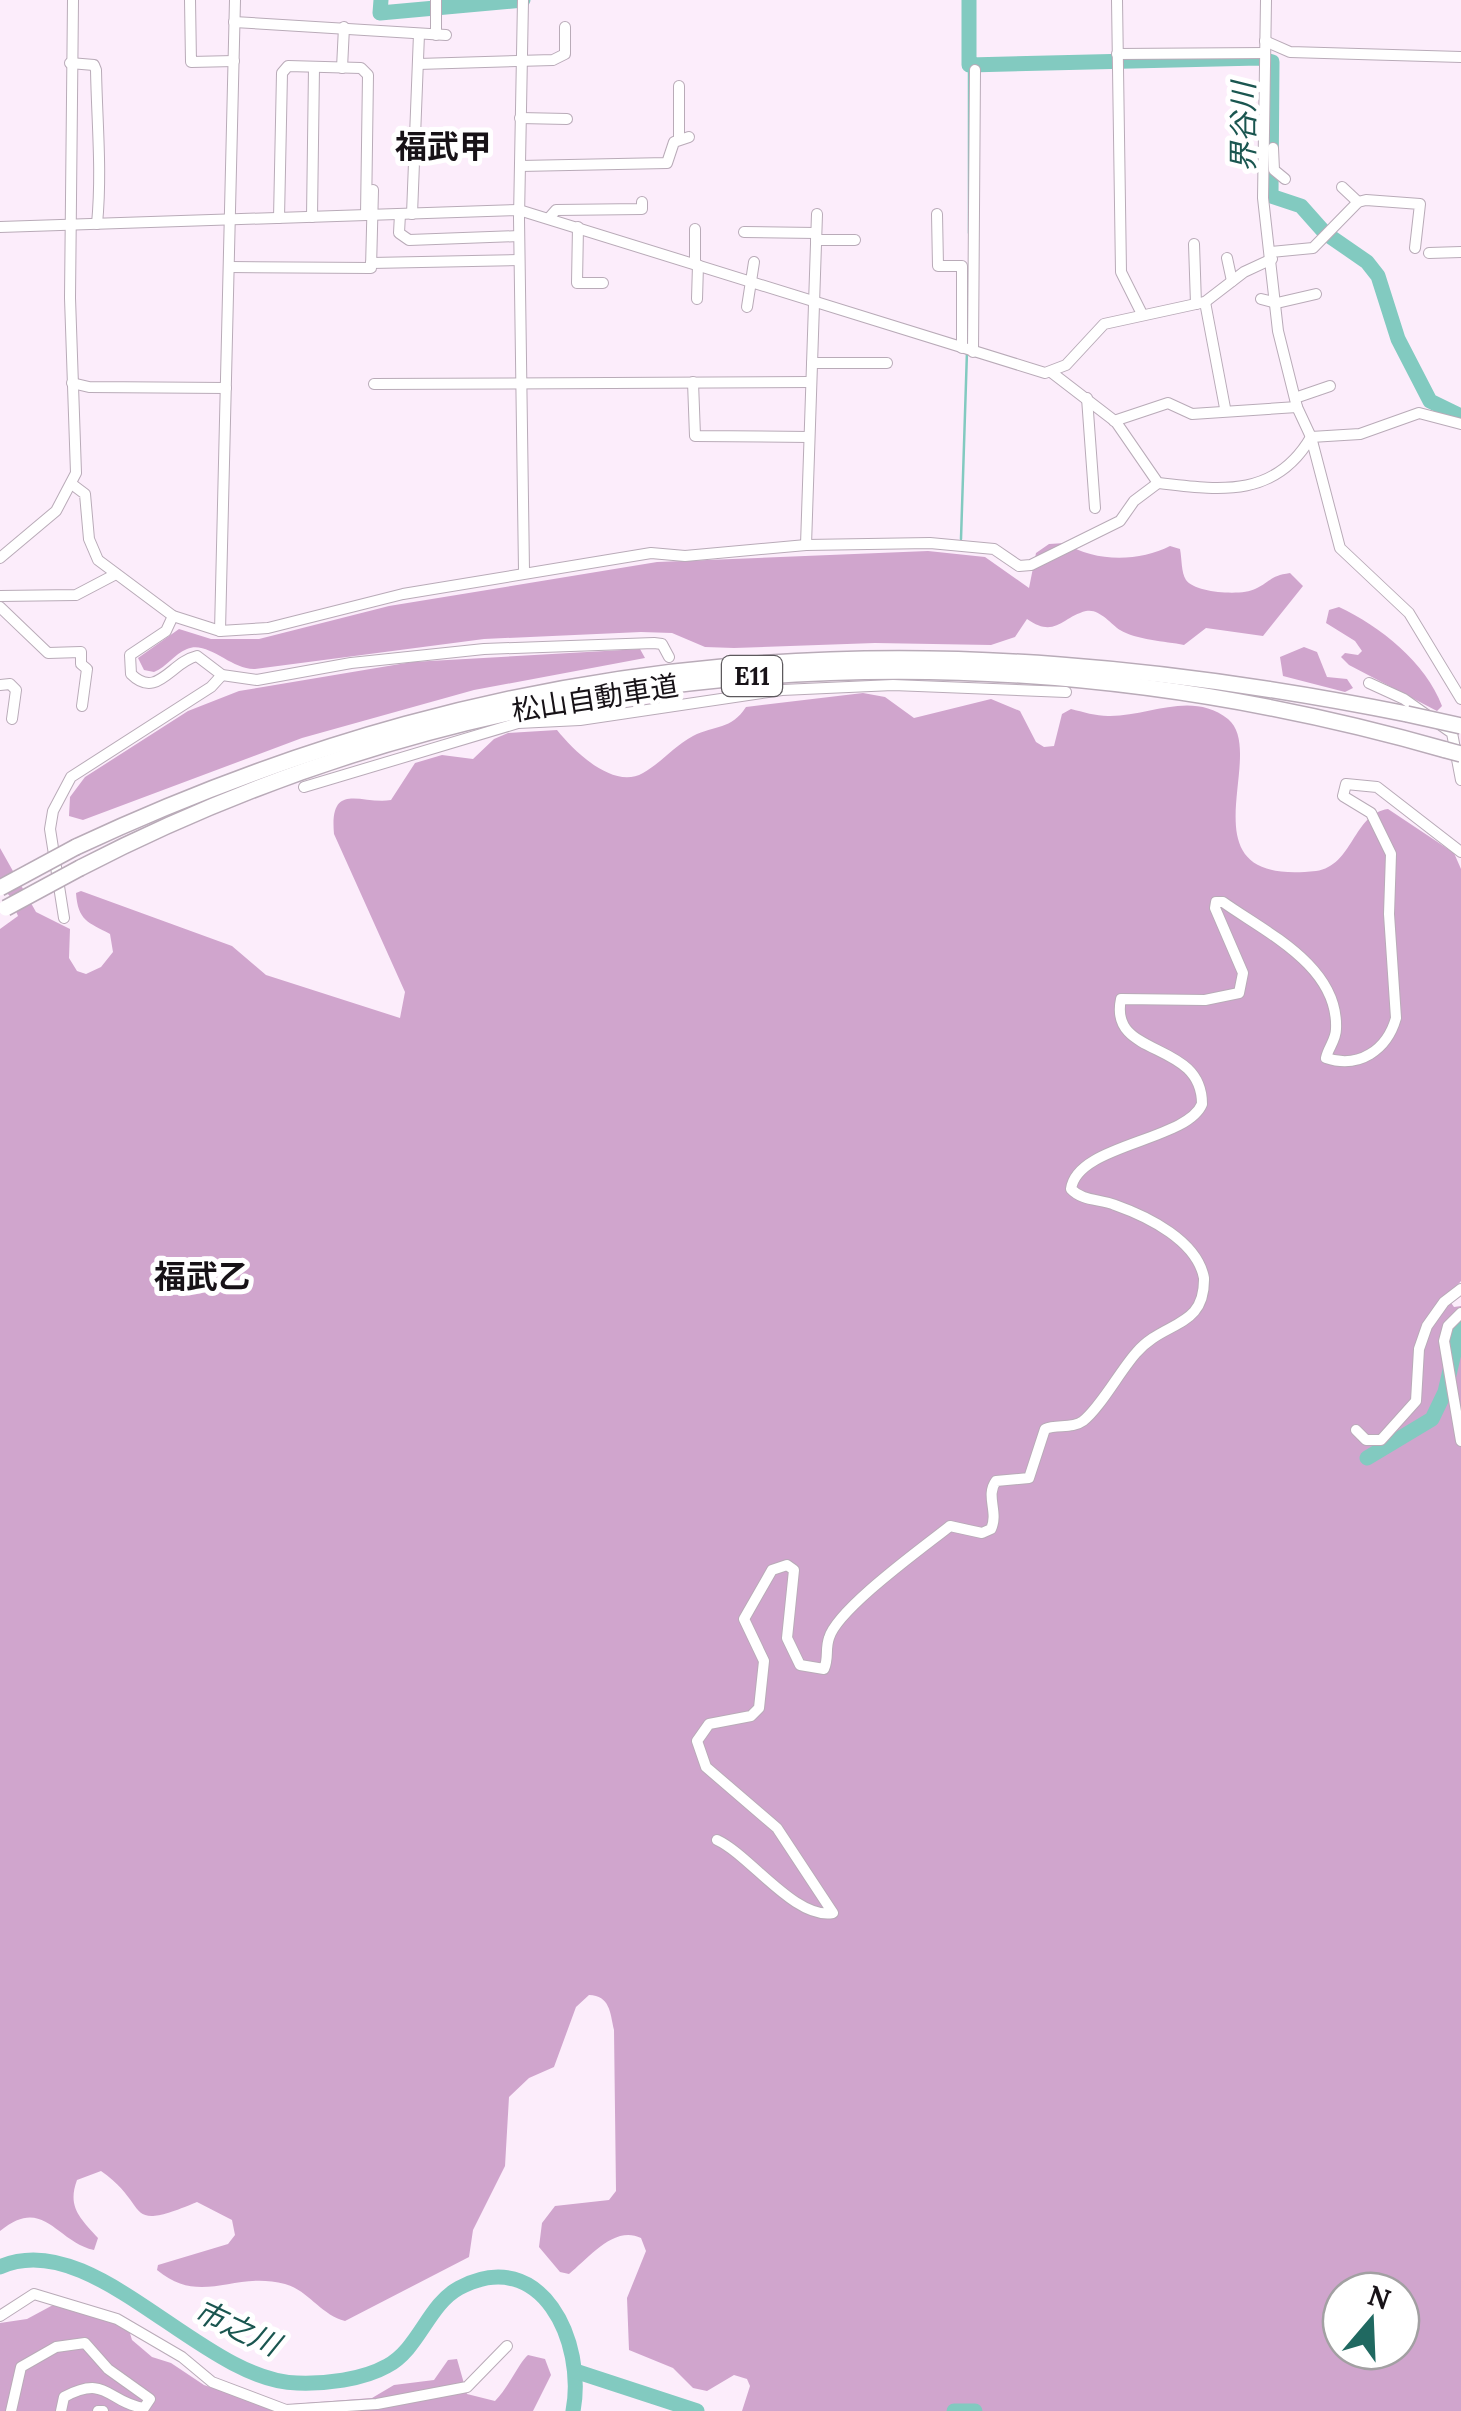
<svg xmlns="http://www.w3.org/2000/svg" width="1461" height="2411" font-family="Lora,'Noto Sans JP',serif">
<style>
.forest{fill:#d0a5cd;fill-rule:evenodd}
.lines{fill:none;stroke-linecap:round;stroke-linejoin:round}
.stream{stroke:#82cac0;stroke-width:2.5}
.river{stroke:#82cac0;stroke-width:15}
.minor-casing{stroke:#b9abb8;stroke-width:12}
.highway-casing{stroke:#b9abb8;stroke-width:18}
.minor{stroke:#fff;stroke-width:10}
.highway{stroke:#fff;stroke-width:15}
.highway-bridge-casing{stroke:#b9abb8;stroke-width:18;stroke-linecap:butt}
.highway-bridge{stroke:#fff;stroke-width:15}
.labels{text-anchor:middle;stroke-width:10;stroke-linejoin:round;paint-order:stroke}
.shield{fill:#fff;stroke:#5d595d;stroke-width:2.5}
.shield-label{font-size:25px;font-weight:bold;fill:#171217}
.street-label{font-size:28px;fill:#171217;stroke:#fff}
.water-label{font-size:30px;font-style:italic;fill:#1a5650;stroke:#fff}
.quarter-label{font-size:32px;font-weight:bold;fill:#171217;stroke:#fff}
</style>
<rect width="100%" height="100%" fill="#fcedfb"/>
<g class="forest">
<path d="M1065,543C1094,562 1139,562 1170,546L1180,549C1182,559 1181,572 1186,580C1195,593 1242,596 1255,589C1271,582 1269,576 1290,573L1303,586L1263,636L1206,628L1184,645C1165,641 1136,640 1120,630C1111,624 1099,608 1086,611C1062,617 1055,639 1027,619L1015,637L991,645L875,643L734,648L705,647L672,633L641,632L484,639L255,669C231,670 208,640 187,649C174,654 167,667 154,672L144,670L138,658L179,629L211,639H259L389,606L657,562L928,551L985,557L1029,588L1036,553L1049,544Z"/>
<path d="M1339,607C1380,626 1426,663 1442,706L1437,711L1349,665L1341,657L1345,653L1358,655L1362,651L1355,641L1326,623L1329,610Z"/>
<polygon points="1304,647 1317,652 1327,677 1347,679 1353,688 1345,692 1283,676 1280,657"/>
<polygon points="640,649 645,658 474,690 302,738 83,820 69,816 70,797 85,777 188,711 239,691 412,662"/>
<path d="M863,693L885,697L914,718L991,699L1020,711L1036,742L1044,747L1054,746L1062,714L1071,709C1083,712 1096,716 1108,716C1148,717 1191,690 1228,719C1270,754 1177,887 1316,871C1353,866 1353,814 1388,809L1454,853L1461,869V1281L1447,1297L1454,1307L1461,1306V2411H742L750,2386L747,2379L734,2375L707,2391L693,2388L673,2368L629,2350L627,2298L646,2251L641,2238C614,2225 589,2258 569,2274L560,2272L539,2247L542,2223L555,2206L609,2200L616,2191L614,2030C610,2012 610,1996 589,1995L576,2007L554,2067L529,2078L509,2097L505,2166L473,2230L469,2257L345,2321C321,2315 308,2290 285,2284C233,2270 202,2307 157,2270L158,2265L228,2244L235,2235L232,2220L197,2202C121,2234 152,2206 101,2171L77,2180C67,2207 80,2218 98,2238L94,2250C55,2241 44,2195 0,2231V929L18,916L9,895L0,888V848L36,912L70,929L69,958L77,971L86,974L101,967L113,952L110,934C88,922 78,921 76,893L81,891L232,946L266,975L400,1018L405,992L334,834C329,780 362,805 391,800L415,763L442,755L473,759L494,739L508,733L557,730C574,751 613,790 643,773C661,763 674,746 693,736C715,725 731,730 746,707ZM1341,2291H1401V2351H1341Z"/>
<path d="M53,2305L104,2318L129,2330L132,2340L152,2357L171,2363L204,2385L266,2406L372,2398L394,2385L434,2380L448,2360L457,2359L467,2394L495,2401C508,2388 521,2360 528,2355L545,2359L551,2375L533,2411H0V2323L27,2319Z"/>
</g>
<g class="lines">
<g class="stream">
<polyline points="969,65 969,233"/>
<polyline points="961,539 967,351"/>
</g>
<g class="river">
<polyline points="381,0 380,13 523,0"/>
<polyline points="969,0 969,65 1259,58 1272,62 1271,196 1301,206 1325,233 1367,262 1378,276 1398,339 1430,401 1461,416"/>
<polyline points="1367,1458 1432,1419 1445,1392 1461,1323"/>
<path d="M0,2267C92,2225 202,2381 297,2383C325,2384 362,2380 387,2366C419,2349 428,2305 459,2288C542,2244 586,2343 573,2411"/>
<polyline points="575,2371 697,2411"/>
<polyline points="954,2411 975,2411"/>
</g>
<defs>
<g id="minor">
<polyline points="190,0 191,62 234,61"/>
<polyline points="523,0 519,218 524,571"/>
<polyline points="1117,0 1121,272 1142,314"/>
<polyline points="1266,0 1263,198 1278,331 1297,407 1311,437 1340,548 1409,613 1461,699"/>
<polyline points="234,22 446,35"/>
<polyline points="436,35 436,0"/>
<polyline points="1265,41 1290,52 1461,57"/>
<polyline points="1117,54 1265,53"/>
<path d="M70,63L94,65L96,70C97,123 102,172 97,224"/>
<polyline points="418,64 553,60 565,54 565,27"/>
<polyline points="342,68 344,27"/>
<polyline points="520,118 567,119"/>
<polyline points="679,138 679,86"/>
<polyline points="1273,148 1274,170 1285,179"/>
<polyline points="520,166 667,163 674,142 689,137"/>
<polyline points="1342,187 1358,202"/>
<polyline points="400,214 399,233 409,240 519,236"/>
<polyline points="412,214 419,34"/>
<polyline points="937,214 938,266 962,266 962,348"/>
<polyline points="312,217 314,67"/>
<polyline points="279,218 282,73 288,66 361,68 368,75 366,215"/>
<polyline points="549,218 556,210 642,209 642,202"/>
<polyline points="0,227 519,210 1045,373 1066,365 1104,324 1205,302 1244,272 1272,259"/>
<polyline points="578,227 577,283 603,283"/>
<polyline points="744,232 816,233"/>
<polyline points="816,240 855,240"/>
<polyline points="1194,244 1196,304"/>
<polyline points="1271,252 1313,248 1358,202 1366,200 1420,204 1415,248"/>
<polyline points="1429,253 1461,252"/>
<polyline points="1227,258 1232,281"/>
<polyline points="371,263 519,260"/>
<polyline points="695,264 695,229"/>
<polyline points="229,267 371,268 373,190"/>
<polyline points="697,299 698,265"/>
<polyline points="1261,299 1277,303 1316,294"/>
<polyline points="1205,302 1225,408"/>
<polyline points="747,307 754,262"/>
<polyline points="973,352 975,70"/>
<polyline points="812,363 887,363"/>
<path d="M1051,372L1116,422L1158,483C1219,490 1275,499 1311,437L1360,434L1419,413L1461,424"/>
<polyline points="693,382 695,436 809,437"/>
<polyline points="72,383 89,387 226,388"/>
<polyline points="374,384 811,382"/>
<polyline points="1087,398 1095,508"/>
<polyline points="1295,398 1330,386"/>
<polyline points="1114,421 1168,403 1192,414 1297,407"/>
<polyline points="73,485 85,494 89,539 98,560 173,616 220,631 268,628 403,594 651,553 685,556 806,545 930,543 994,549 1019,566 1031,565 1120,521 1134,501 1158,483"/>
<polyline points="806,545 817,214"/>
<polyline points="0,558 56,511 76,473 70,298 73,0"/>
<polyline points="0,596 76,595 116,574"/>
<polyline points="0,607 48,653 81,652 81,664 87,669 82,706"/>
<path d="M173,616L166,631L130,655L131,674C157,700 171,662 197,656L222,675L257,680L351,663L484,649L654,643L662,644L669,657"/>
<polyline points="220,631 235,0"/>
<polyline points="1369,683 1404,699 1452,733 1461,780"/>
<polyline points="0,685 10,684 16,690 12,719"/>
<polyline points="304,787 518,723 580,720 782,690 893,685 1066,692"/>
<polyline points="64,918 50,829 53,811 71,777 211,687 222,675"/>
<polyline points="1461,1313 1448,1326 1444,1341 1461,1441"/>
<polyline points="1356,1430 1366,1440 1381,1440 1416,1401 1419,1349 1427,1326 1444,1302 1461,1289"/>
<path d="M717,1840C750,1855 795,1920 833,1913L777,1828L706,1767L697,1741L709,1724L751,1716L759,1708L764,1661L744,1619L772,1570L787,1565L794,1570L787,1638L800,1665L824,1669C829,1658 825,1649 829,1638C837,1609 925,1546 950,1526L982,1533L991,1529C999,1512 985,1496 996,1481L1029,1478L1045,1429C1057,1424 1072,1429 1083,1421C1100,1408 1120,1371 1136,1353C1164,1320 1205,1329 1204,1278C1197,1241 1149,1217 1115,1205C1100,1199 1082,1201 1071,1189C1077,1144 1187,1141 1202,1104C1202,1039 1108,1059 1121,999L1205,1000L1239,993L1243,973L1215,908L1216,902H1223C1265,932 1339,966 1336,1029C1336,1040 1328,1048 1326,1058C1359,1069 1387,1050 1396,1018L1389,914L1391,854L1371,813L1343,796L1346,784L1377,787L1461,852"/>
<polyline points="0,2316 34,2294 117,2319 182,2357 212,2382 286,2410 377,2404 467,2387 507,2346"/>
<path d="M11,2411L21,2367L56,2347L85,2343L108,2369L150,2399L144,2408C107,2402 107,2374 64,2397L61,2411"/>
<polyline points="98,2411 103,2411"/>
</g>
<g id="highway">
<path d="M76,847C523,638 928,618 1407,714"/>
<path d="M80,868C507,647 988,619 1446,750"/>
</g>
</defs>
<use href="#minor" class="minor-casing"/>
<use href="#highway" class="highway-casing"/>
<use href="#minor" class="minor"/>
<use href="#highway" class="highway"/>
<defs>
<g id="highway-bridge">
<polyline points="1407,714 1461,726"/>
<polyline points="1446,750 1461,754"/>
<polyline points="0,888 76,847"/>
<polyline points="6,908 80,868"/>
</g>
</defs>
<use href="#highway-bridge" class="highway-bridge-casing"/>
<use href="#highway-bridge" class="highway-bridge"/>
</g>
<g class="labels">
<rect class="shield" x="722" y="656" width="60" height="40" rx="8"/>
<g class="shield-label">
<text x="752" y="685">E11</text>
</g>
<g class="street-label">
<text transform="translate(595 698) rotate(-9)" y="10">松山自動車道</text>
</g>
<g class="water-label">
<text transform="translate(1244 127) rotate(-90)" y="10">界谷川</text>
<text transform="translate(237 2328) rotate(25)" y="10">市之川</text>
</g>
<g class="quarter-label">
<text x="443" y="158">福武甲</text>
<text x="202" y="1288">福武乙</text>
</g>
</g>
<g transform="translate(1371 2321) rotate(19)"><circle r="48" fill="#ffffff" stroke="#a2a0a2" stroke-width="2.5"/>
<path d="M0-8L18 38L0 25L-18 38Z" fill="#206961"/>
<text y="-15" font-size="28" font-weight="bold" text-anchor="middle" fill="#171217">N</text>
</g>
</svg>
